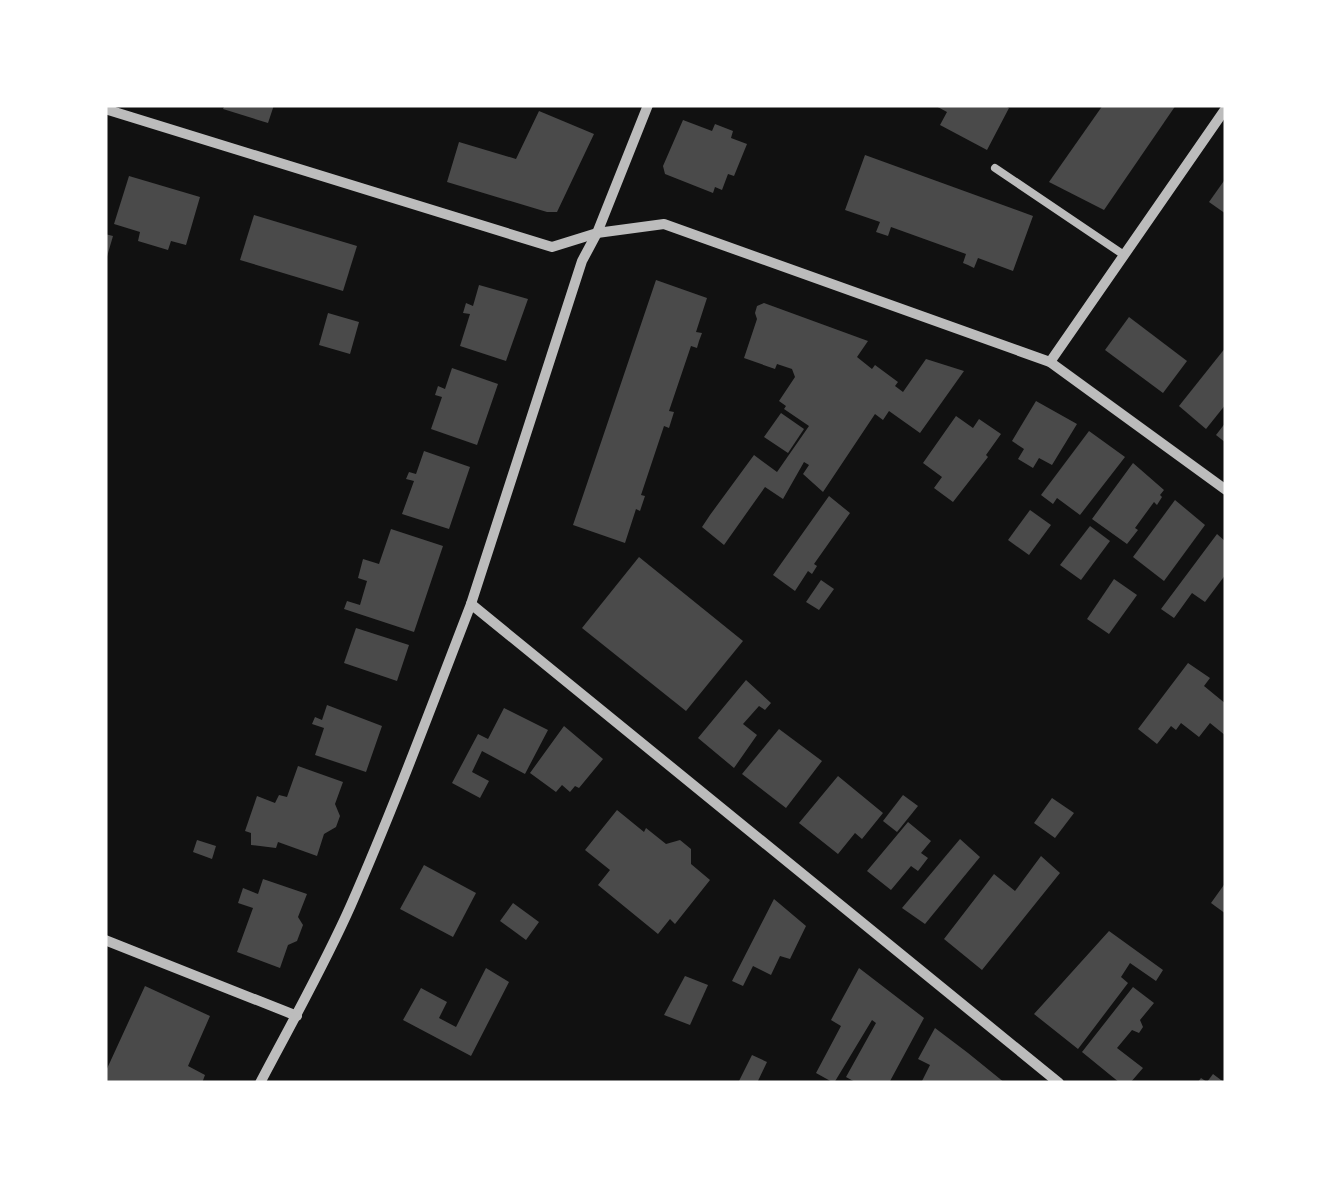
<svg xmlns="http://www.w3.org/2000/svg" width="1331" height="1188" font-family="Arial,sans-serif">
<style>
.building{fill:#4a4a4a}
.lines{fill:none;stroke-linecap:round;stroke-linejoin:round}
.service{stroke:#bcbcbc;stroke-width:8}
.minor{stroke:#bcbcbc;stroke-width:10}
</style>
<rect width="100%" height="100%" fill="#111"/>
<g class="building">
<polygon points="225,105 274,105 268,123 223,109"/>
<polygon points="934,105 1003,105 1009,108 987,150 940,125 947,112"/>
<polygon points="1103,105 1176,105 1104,210 1049,182"/>
<polygon points="539,111 594,134 557,212 547,212 447,182 459,142 516,159"/>
<polygon points="683,120 712,131 715,124 733,131 731,138 747,144 734,176 728,174 722,190 715,187 713,193 665,174 663,166"/>
<polygon points="865,155 1033,216 1013,271 978,258 974,268 968,265 963,263 966,254 891,227 888,236 876,232 880,222 845,210"/>
<polygon points="129,176 200,197 186,245 171,241 168,250 138,241 140,232 114,224"/>
<polygon points="1226,178 1226,214 1209,202"/>
<polygon points="254,215 357,246 343,291 240,260"/>
<polygon points="105,234 113,236 106,260 105,260"/>
<polygon points="656,280 707,298 696,332 702,333 699,341 697,348 691,346 669,411 674,412 669,428 664,426 641,495 645,496 640,511 636,509 625,543 573,525"/>
<polygon points="479,285 528,299 506,361 460,346 470,314 463,313 466,303 473,306"/>
<polygon points="764,303 868,341 857,357 872,369 875,365 898,382 895,386 903,392 926,359 964,371 920,433 889,411 883,420 875,414 823,492 803,474 809,465 804,462 783,499 765,487 724,545 702,527 710,515 754,455 777,472 809,426 784,409 786,406 779,401 795,377 792,369 777,364 775,369 744,358 757,319 755,313 757,306"/>
<polygon points="328,313 359,322 350,354 319,345"/>
<polygon points="1129,317 1187,361 1163,393 1105,350"/>
<polygon points="1226,347 1226,404 1206,429 1179,406"/>
<polygon points="452,368 498,384 477,445 431,429 442,397 435,395 438,386 445,389"/>
<polygon points="1036,401 1077,424 1052,465 1039,458 1033,468 1018,459 1024,449 1012,441"/>
<polygon points="781,413 804,429 788,453 764,437"/>
<polygon points="956,416 973,428 979,419 1001,434 986,455 988,457 953,502 934,488 942,477 923,463"/>
<polygon points="1226,422 1226,443 1216,435"/>
<polygon points="1089,431 1125,457 1080,515 1057,498 1053,504 1041,495"/>
<polygon points="424,451 470,467 449,529 402,514 414,481 406,479 409,472 416,474"/>
<polygon points="1133,463 1164,490 1160,495 1162,497 1157,505 1154,502 1135,528 1138,530 1127,544 1092,519"/>
<polygon points="829,496 850,513 814,564 817,566 812,574 808,571 795,591 773,575"/>
<polygon points="1175,500 1205,525 1164,581 1133,557"/>
<polygon points="1030,510 1051,525 1029,555 1008,540"/>
<polygon points="1090,526 1110,541 1081,580 1060,565"/>
<polygon points="391,529 443,546 414,632 344,609 347,601 360,605 367,581 358,578 363,559 379,564"/>
<polygon points="1217,534 1226,542 1226,574 1205,602 1192,593 1174,618 1161,609"/>
<polygon points="639,557 743,641 686,711 582,628"/>
<polygon points="1114,579 1137,595 1109,634 1087,619"/>
<polygon points="821,580 834,589 819,610 806,602"/>
<polygon points="356,628 409,645 397,681 344,663"/>
<polygon points="1188,663 1210,678 1204,686 1226,704 1226,736 1210,723 1199,737 1181,723 1176,730 1171,726 1157,744 1138,729"/>
<polygon points="746,680 771,703 765,710 759,706 743,724 757,735 734,768 698,738"/>
<polygon points="327,705 382,726 366,772 315,755 324,728 312,724 315,717 322,720"/>
<polygon points="504,708 548,730 525,774 482,751 472,772 489,781 480,798 452,783 478,734 488,739"/>
<polygon points="564,726 603,759 579,788 575,786 570,792 562,785 556,792 530,773"/>
<polygon points="779,729 822,761 786,808 742,774"/>
<polygon points="298,766 343,782 335,804 340,816 336,827 324,834 317,856 278,842 276,848 251,845 251,833 245,831 257,796 275,803 279,795 287,797"/>
<polygon points="838,776 883,813 862,839 855,833 838,854 799,823"/>
<polygon points="903,795 918,806 897,832 883,821"/>
<polygon points="1052,798 1074,813 1055,838 1034,823"/>
<polygon points="617,810 644,832 646,828 666,844 680,840 691,849 691,864 710,880 675,924 670,919 658,934 598,885 610,870 585,850"/>
<polygon points="908,822 931,841 921,853 928,858 918,871 911,866 891,890 867,871"/>
<polygon points="960,839 980,857 925,924 902,908"/>
<polygon points="197,840 216,846 212,859 193,852"/>
<polygon points="1041,856 1060,873 982,970 944,939 994,874 1015,891"/>
<polygon points="424,865 476,893 453,937 400,909"/>
<polygon points="263,879 307,894 298,917 303,925 297,941 288,945 280,968 237,952 253,908 238,903 243,888 258,894"/>
<polygon points="1226,882 1226,914 1211,903"/>
<polygon points="774,899 806,926 790,959 780,956 771,975 753,966 743,986 732,981"/>
<polygon points="513,903 539,922 526,940 500,921"/>
<polygon points="1109,931 1163,970 1156,981 1130,963 1121,977 1128,983 1078,1049 1034,1014"/>
<polygon points="486,968 509,982 471,1056 403,1020 421,988 447,1002 439,1018 456,1027"/>
<polygon points="859,968 924,1018 889,1083 857,1083 846,1077 876,1023 872,1020 834,1083 816,1073 841,1026 831,1020"/>
<polygon points="685,976 708,985 690,1025 664,1015"/>
<polygon points="145,986 210,1016 188,1066 205,1075 202,1083 105,1083 105,1073"/>
<polygon points="1133,987 1154,1003 1140,1020 1143,1027 1139,1033 1132,1030 1117,1048 1143,1068 1130,1083 1120,1083 1082,1052"/>
<polygon points="935,1028 968,1053 1005,1083 921,1083 930,1065 918,1059"/>
<polygon points="752,1055 767,1062 757,1083 738,1083"/>
<polygon points="1213,1074 1225,1083 1197,1083 1201,1078 1207,1082"/>
</g>
<g class="lines">
<polyline class="service" points="995,168 1124,255"/>
<g class="minor">
<polyline points="105,109 552,247 597,233 664,224 1050,362 1226,490"/>
<polyline points="1050,362 1226,108"/>
<polyline points="471,604 1059,1083"/>
<polyline points="105,940 297,1016"/>
<path d="M260,1083C291,1024 324,966 351,905C394,807 432,705 471,604L582,261L597,233L648,105"/>
</g>
</g>
<rect width="1331" height="1188" fill="none" stroke="#ffffff" stroke-width="215"/>
</svg>
